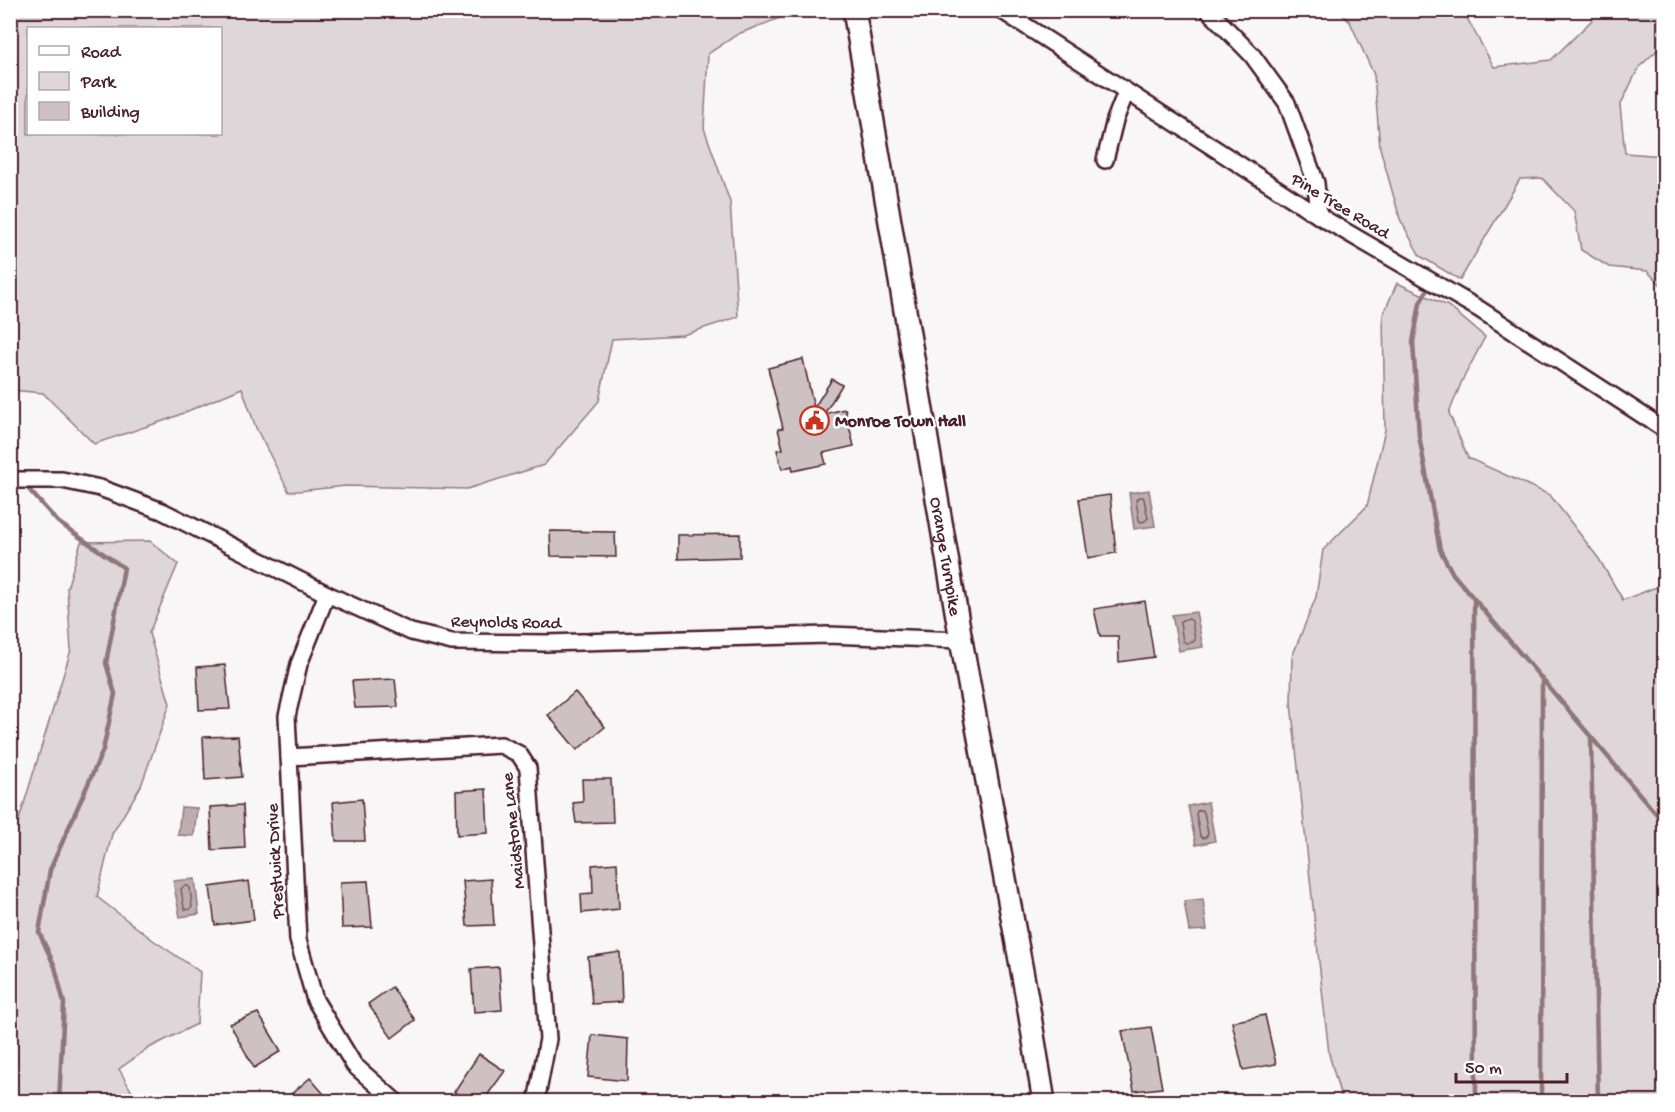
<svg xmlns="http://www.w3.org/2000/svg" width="1675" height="1112" font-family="'Gochi Hand',sans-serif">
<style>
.green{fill:#ded6d9;stroke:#947a82;stroke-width:1.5;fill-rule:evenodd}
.water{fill:#bdadb0;stroke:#8f747b;stroke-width:1.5}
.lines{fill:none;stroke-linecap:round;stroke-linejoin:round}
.shore{stroke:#785860;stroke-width:1.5}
.stream{stroke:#8f747b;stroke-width:4.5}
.building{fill:#cdc1c4;stroke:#4a1f2b;stroke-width:1.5}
.minor-casing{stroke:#4a1f2b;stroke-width:20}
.secondary-casing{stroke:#4a1f2b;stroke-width:26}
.minor{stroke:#fff;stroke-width:15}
.secondary{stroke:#fff;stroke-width:21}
.labels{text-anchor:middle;stroke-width:5;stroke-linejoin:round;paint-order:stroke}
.street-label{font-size:18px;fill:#4a1f2b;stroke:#fff}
.poi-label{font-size:18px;font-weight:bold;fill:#4a1f2b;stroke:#fff;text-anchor:start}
</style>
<rect width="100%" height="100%" fill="#f8f6f7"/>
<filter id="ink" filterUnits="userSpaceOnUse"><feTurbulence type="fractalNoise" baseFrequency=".0167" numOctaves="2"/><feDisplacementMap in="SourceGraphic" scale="12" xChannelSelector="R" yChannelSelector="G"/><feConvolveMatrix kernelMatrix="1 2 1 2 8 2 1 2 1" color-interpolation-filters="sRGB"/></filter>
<g filter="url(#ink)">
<g class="green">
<path d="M10,11H798L738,34L708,54L704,128L730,202L738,317L683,335L612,339L599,401L544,465L467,489L346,486L289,492L256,428L242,388L169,419L94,444L43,393L11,390ZM28,28H220V134H28Z"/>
<polygon points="1339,11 1463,11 1494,67 1551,60 1591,21 1596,11 1664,11 1664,44 1639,67 1620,106 1625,153 1664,156 1664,288 1647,271 1609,267 1581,250 1574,211 1542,178 1520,179 1460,280 1420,256 1400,219 1380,148 1374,75 1350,22"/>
<polygon points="1397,283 1448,306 1485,337 1462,381 1449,413 1468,458 1550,495 1599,559 1623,600 1664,584 1664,1101 1342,1101 1329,1054 1291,703 1292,657 1316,597 1323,550 1367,506 1385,430 1383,315"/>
<polygon points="150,541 178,564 149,633 170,704 141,786 112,834 97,897 153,940 200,972 197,1024 149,1048 119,1069 137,1101 11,1101 11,846 71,650 67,588 81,542"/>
</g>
<g class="water">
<polygon points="1149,490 1155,526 1134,529 1129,493"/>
<polygon points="1196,612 1203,647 1179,651 1172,615"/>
<polygon points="1208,802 1215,841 1196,845 1188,806"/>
<polygon points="181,807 197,808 194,836 178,835"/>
<polygon points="195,879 199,914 180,917 173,881"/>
<polygon points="1203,899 1207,930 1189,931 1184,901"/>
</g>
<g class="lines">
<g class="shore">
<polygon points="1139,497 1143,497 1144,499 1148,518 1145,521 1141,522 1139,520 1136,500"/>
<polygon points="1189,619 1192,621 1195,640 1193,642 1186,643 1183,641 1180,623 1182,620"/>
<polygon points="1202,810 1204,812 1208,834 1206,837 1203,838 1200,836 1196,814 1197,811"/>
<polygon points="184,886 188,886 190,888 192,906 190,909 186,910 184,908 181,889"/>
</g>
<g class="stream">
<polyline points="1426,292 1420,303 1413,342 1419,436 1440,550 1453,574 1664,823"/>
<polyline points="24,484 58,522 124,568 106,663 115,694 103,750 50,870 39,932 55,967 64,1003 59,1102"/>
<polyline points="1474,599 1476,1102"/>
<polyline points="1591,738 1598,1102"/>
<polyline points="1541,1102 1542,679"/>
</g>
</g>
<g class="building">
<polygon points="803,359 814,408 832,379 842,385 824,414 845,409 854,446 823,453 826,464 793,471 792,466 782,469 777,450 783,449 778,429 783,428 768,368"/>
<polygon points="1110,495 1116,553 1088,558 1079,499"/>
<polygon points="550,531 615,532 616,557 551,556"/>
<polygon points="740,534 740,557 678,559 678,535"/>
<polygon points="1145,601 1154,657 1119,662 1118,636 1100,636 1094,609"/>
<polygon points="225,665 230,709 199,710 197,667"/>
<polygon points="395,679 398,707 355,708 352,681"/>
<polygon points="575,692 605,727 577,750 548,715"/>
<polygon points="238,736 242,777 205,780 203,737"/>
<polygon points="582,779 611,779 613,822 576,823 573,803 583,802"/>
<polygon points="486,789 488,833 457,835 456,791"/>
<polygon points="362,799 365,841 336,841 333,802"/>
<polygon points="243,805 245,848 212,850 210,807"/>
<polygon points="617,863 619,909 582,913 581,894 593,893 592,865"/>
<polygon points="491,879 494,925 467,926 463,881"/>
<polygon points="249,881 254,920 215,925 210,887"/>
<polygon points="368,881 372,927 342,928 340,882"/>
<polygon points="620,952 622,1002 592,1004 588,957"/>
<polygon points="499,967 502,1010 474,1012 471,969"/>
<polygon points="392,987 415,1020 392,1038 368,1004"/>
<polygon points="258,1013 281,1051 254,1068 230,1024"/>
<polygon points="1265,1015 1276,1064 1243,1070 1232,1022"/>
<polygon points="1151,1027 1162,1088 1134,1091 1122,1031"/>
<polygon points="592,1035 628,1039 627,1081 588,1077"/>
<polygon points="479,1054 505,1071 483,1101 469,1101 454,1092"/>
<polygon points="310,1078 330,1101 283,1101"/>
</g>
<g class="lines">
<defs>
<g id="minor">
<polyline points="1001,10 1319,216 1479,309 1664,429"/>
<polyline points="1208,10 1252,55 1287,103 1316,183 1319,216"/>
<polyline points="1105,160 1115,120 1126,92"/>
<polyline points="10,480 62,480 100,488 162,511 327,594 411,632 452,642 546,643 828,635 961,640"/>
<polyline points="327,594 299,664 287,716 298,940 315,1000 354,1065 396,1102"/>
<polyline points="289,757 501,745 519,754 528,768 548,1039 536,1102"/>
</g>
<g id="secondary">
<path id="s1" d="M854,10L961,640L1027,998L1044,1102"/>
</g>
</defs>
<use href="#minor" class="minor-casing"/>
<use href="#secondary" class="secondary-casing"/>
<use href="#minor" class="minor"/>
<use href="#secondary" class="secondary"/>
</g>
</g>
<defs>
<symbol id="civic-ring" viewBox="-11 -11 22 22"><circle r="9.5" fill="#fff" stroke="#c8321e" stroke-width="1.5"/><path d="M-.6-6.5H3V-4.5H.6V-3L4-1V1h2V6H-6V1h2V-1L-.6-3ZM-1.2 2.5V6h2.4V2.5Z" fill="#c8321e"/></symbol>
</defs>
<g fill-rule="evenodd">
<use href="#civic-ring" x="798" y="404" width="33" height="33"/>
</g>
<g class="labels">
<g class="street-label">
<text transform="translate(1341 205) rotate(31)" y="6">Pine Tree Road</text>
<text dy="6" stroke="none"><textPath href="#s1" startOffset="554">Orange Turnpike</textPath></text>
<text transform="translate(506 621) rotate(1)" y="6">Reynolds Road</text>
<text transform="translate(512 831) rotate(-96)" y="6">Maidstone Lane</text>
<text transform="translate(274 861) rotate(-93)" y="6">Prestwick Drive</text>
</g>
<g class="poi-label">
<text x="835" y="426">Monroe Town Hall</text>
</g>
</g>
<rect width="1675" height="1112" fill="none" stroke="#fff" stroke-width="36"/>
<rect x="18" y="18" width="1639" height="1076" fill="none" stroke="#4a1f2b" stroke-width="2" filter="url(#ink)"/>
<rect x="27" y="27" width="195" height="108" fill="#ffffff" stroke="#b7a5aa" stroke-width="1.5"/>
<rect x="39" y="46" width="30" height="9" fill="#ffffff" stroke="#b7a5aa" stroke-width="1.5"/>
<text x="81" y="57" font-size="18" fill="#4a1f2b">Road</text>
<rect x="39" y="72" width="30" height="18" fill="#ded6d9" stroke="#b7a5aa" stroke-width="1.5"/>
<text x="81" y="87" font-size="18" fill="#4a1f2b">Park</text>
<rect x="39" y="102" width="30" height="18" fill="#cdc1c4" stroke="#b7a5aa" stroke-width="1.5"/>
<text x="81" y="117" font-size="18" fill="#4a1f2b">Building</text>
<path d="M1456 1073v9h111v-9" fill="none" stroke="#4a1f2b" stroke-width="3"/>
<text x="1465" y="1073" font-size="18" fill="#4a1f2b" stroke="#ffffff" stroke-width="4.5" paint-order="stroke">50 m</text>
</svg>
